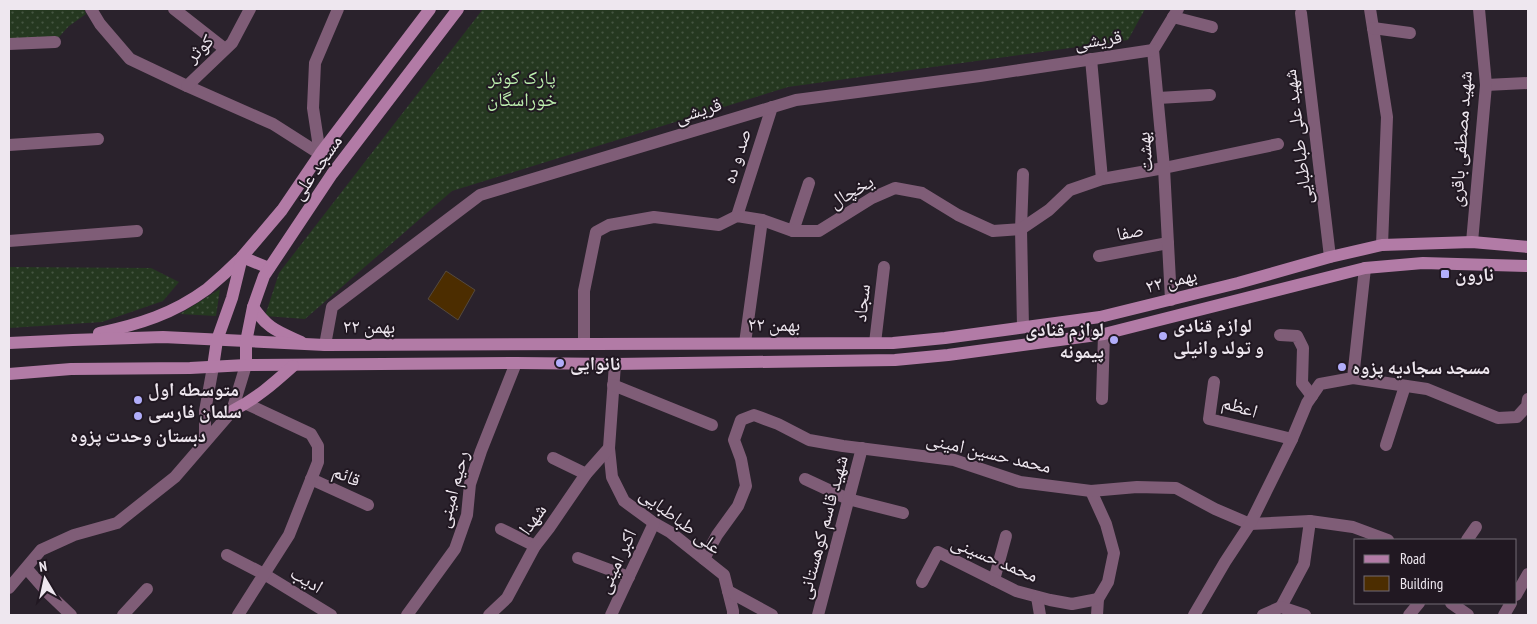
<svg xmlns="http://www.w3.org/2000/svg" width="1537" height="624" font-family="'PT Sans Narrow','Noto Naskh Arabic',sans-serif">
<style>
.grass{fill:url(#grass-dots)}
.building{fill:#4c2d00;stroke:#54493e}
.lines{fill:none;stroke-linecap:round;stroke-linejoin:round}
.minor{stroke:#7f5d77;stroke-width:12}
.tertiary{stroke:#7f5d77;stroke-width:12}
.secondary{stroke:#b27ba6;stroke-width:12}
.poi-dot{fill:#b1adfa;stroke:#211822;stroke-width:2}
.labels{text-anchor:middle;stroke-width:4;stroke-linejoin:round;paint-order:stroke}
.street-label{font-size:19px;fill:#eee7ef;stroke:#211822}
.park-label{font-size:19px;fill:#bcefae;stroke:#211822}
.poi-label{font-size:19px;font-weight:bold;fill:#eee7ef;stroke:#211822;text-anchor:start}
</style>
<defs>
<pattern id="grass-dots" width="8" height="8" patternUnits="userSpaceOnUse" patternTransform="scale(1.25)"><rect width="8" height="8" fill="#253820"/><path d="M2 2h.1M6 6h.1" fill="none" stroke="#455541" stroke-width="1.8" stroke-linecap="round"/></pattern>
</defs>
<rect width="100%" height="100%" fill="#2a222c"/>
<g class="grass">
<polygon points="9,9 84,9 86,14 69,26 59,37 9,40"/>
<polygon points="483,9 1145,9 1128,40 788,87 452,191 305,319 265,316 279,273"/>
<polygon points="9,267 151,268 179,282 163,301 102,322 9,328"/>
<polygon points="220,289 216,316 180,314"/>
</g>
<polygon class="building" points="446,271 475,290 458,320 428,299"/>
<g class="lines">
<g class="minor">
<polyline points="91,9 100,24 130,59 187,86 273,124 320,154"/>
<polyline points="174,9 225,49"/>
<polyline points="1370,9 1387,117 1382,245"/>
<polyline points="1301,13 1330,257"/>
<polyline points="1173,17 1212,27"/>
<polyline points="1373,28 1410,33"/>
<polyline points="9,44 55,42"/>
<polyline points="1091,59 1102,179"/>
<polyline points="1486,85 1528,83"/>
<polyline points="187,86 232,43 250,9"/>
<polyline points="1158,98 1210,95"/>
<polyline points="9,145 98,139"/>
<polyline points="320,154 313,108 315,63 338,9"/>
<polyline points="1023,174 1021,229 1023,327"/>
<polyline points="737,216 772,107"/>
<polyline points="793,231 809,183"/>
<polyline points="9,241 137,231"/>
<polyline points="1472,242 1486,85 1479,9"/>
<polyline points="1099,256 1168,243"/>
<polyline points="1280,335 1297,336 1303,348 1302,383 1312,396"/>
<polyline points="745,343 762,220"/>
<polyline points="875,343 884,267"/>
<polyline points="584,344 584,291 596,232 609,225 654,217 719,225 737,216 762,220 793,231 819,231 872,198 895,188 922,193 958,215 993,231 1021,229 1049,210 1070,190 1102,179 1164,168 1278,144"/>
<polyline points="615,364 609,448 612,477 624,501 654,523 670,532 724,575 733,611 733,615"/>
<polyline points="1353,378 1427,389 1498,418 1517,417 1527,406 1528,399"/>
<polyline points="1214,382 1209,419 1292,439"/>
<polyline points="613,385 712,425"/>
<polyline points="1102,399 1104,334"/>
<polyline points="1386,445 1405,386"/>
<polyline points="553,458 586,474"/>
<polyline points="311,479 368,505"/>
<polyline points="805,479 848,499 903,513"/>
<polyline points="1091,491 1106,524 1114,553 1108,582 1098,599 1097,615"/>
<polyline points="501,529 535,546"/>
<polyline points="1467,540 1476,527"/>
<polyline points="227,555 264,574 331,615"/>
<polyline points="578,558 629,577"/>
<polyline points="704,559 717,535 738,506 746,486 741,459 734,440 741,420 754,415 778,424 809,440 843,446 954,460 1020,482 1091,491 1137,487 1176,488 1215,509 1250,524 1310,521 1353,527 1388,540"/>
<polyline points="27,569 48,593 71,615"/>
<polyline points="994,580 1006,536"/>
<polyline points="922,582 938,552 1016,591 1050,600 1072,604 1098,599"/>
<polyline points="728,591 772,615"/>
<polyline points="1516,595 1528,574"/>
<polyline points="1037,597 1040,615"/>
<polyline points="1451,603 1468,615"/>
<polyline points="1281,607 1304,564 1310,521"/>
<polyline points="123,615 147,589"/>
<polyline points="238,615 289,535 318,462 318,446 311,434 247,404"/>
<polyline points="407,615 455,549 467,515 470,484 481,451 516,363"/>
<polyline points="489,615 507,598 535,546 549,528 586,474 609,448"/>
<polyline points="611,615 654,523"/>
<polyline points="818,615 862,448"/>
<polyline points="1194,615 1225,562 1250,524 1292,439 1307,403 1320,384 1353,378 1365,268"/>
<polyline points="1263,615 1281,607 1305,615"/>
<polyline points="1409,615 1419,603"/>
<polyline points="1504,615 1511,603"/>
</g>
<g class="tertiary">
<polyline points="1171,300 1164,168 1153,50 1178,9"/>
<polyline points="325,345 332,307 480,195 796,100 980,76 1153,50"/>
<polyline points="205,442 205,411 213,367"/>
<polyline points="9,588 41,550 74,535 117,523 175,477 232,411 246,365"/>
</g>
<g class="secondary">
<path d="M253,307C268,329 277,331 301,342"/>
<path d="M99,333C140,324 173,314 207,289C219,279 231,268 242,257L269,268"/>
<polyline points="9,343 73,340 163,337 325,345 893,343 945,338 1100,317 1238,283 1330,257 1382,245 1472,242 1528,247"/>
<polyline points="246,365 246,342 253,307 264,276 332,174 458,9"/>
<polyline points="213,367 217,340 232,298 242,257 282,210 320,154 430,9"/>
<polyline points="9,374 71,369 190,368 246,365 516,363 615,364 895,360 948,355 1104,334 1365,268 1423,263 1528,266"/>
<path d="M232,411C256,399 274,383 293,366"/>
</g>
</g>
<g class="poi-dot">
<rect x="1440" y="269" width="10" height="10" rx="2.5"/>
<circle cx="1163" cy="336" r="5"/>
<circle cx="1114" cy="340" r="5"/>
<circle cx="560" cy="363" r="5"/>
<circle cx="1342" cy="367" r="5"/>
<circle cx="138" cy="400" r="5"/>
<circle cx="138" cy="416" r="5"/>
</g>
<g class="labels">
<g class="street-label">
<text transform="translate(1098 39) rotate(-8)" y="7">قریشی</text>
<text transform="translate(199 48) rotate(-44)" y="7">کوثر</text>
<text transform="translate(698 110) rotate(-17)" y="7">قریشی</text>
<text transform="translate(1297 137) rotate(-97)" y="7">شهید علی طباطبایی</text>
<text transform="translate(1460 139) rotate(-86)" y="7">شهید مصطفی باقری</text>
<text transform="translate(1144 152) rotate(-95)" y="7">بهشت</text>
<text transform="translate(736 156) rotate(-72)" y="7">صد و ده</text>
<text transform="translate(316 167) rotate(-55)" y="7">مسجد علی</text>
<text transform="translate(851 191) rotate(-30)" y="7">یخچال</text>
<text transform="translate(1130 231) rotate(-11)" y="7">صفا</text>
<text transform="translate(1171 280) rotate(-14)" y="7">۲۲ بهمن</text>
<text transform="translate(861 303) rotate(-84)" y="7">سجاد</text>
<text x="774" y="331">۲۲ بهمن</text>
<text x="369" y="333">۲۲ بهمن</text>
<text transform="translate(1240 406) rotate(17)" y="7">اعظم</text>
<text transform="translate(989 452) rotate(13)" y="7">محمد حسین امینی</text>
<text transform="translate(347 475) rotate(24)" y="7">قائم</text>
<text transform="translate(452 489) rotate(-75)" y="7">رحیم امینی</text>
<text transform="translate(532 519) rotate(-54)" y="7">شهدا</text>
<text transform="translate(681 520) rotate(37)" y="7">علی طباطبایی</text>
<text transform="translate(822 527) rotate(-75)" y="7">شهید قاسم کوهستانی</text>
<text transform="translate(995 558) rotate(23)" y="7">محمد حسینی</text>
<text transform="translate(616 561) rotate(-65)" y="7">اکبر امینی</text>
<text transform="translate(307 579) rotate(31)" y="7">ادیب</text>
</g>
<g class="park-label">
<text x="522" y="84">پارک کوثر<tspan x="522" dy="22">خوراسگان</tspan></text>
</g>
<g class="poi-label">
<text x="1455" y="281">نارون</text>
<text x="1173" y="332">لوازم قنادی<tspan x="1173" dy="22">و تولد وانیلی</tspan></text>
<text x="1104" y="336" text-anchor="end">لوازم قنادی<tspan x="1104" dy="22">پیمونه</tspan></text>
<text x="570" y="370">نانوایی</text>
<text x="1352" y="374">مسجد سجادیه پزوه</text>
<text x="148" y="396">متوسطه اول<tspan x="148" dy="22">سلمان فارسی</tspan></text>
<text x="138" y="442" text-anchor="middle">دبستان وحدت پزوه</text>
</g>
</g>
<rect width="1537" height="624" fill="none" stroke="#eee7ef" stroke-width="20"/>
<rect x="1354" y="539" width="162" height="65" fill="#211822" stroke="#736b74"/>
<rect x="1364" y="555" width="25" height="8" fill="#b27ba6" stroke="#736b74"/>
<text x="1400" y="564" font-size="15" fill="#eee7ef">Road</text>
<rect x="1364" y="576" width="25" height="15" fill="#4c2d00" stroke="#736b74"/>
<text x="1400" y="589" font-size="15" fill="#eee7ef">Building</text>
<g transform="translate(45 579) rotate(351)" stroke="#211822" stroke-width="4" paint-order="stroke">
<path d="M0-4L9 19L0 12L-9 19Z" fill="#eee7ef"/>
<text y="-8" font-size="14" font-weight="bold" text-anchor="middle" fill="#eee7ef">N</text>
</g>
</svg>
